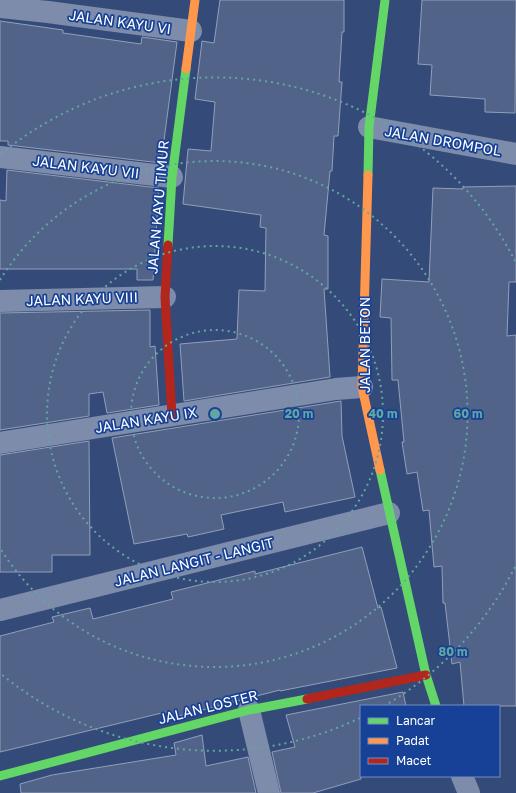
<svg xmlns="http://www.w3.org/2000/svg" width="516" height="793" font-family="'Golos Text',sans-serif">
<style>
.building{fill:#516388;stroke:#929fb9}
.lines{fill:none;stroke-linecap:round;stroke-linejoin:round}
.street{stroke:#7d8cab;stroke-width:22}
.fast{stroke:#63d668;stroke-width:9}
.slow{stroke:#ff974d;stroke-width:9}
.jam{stroke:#b3261e;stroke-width:9}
.ring{fill:none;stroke:#63a6a1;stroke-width:2;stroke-dasharray:2 4}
.labels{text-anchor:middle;stroke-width:3.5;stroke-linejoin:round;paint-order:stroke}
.street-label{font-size:14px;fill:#fff;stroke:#174196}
.centre{fill:#63a6a1;stroke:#174196;stroke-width:2}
.ring-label{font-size:12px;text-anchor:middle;font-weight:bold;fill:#63a6a1;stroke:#174196;stroke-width:3.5;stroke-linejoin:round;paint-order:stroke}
</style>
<rect width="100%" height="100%" fill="#344b79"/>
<g class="building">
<polygon points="220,0 344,0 344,32 342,32 339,82 342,82 338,136 334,136 332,171 330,171 324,235 328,236 328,289 324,289 330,377 184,401 180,344 237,339 239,290 265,291 266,228 260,227 261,215 183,204 188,149 211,151 215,102 195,99 202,41 214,43"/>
<polygon points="422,0 516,0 515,113 485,112 485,99 430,95 432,65 418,64"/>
<polygon points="0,21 63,30 63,33 141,44 142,37 177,42 161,163 8,145 8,141 0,141"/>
<polygon points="7,170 159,188 153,280 137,280 137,269 0,269 0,200 6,201"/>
<polygon points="516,186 516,282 509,282 507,336 516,335 516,706 464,706 460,662 452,664 445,603 443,603 442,566 434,567 429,510 423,511 417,472 407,474 402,442 404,442 398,380 392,380 391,318 380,317 382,279 429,282 433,188 463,189 463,187"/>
<polygon points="150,310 150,347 155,346 159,405 107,413 103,392 89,394 89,416 0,430 0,313"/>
<polygon points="341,401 342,436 355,497 285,512 283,502 221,515 224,529 188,537 187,534 134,544 112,438"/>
<polygon points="89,441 90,555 52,555 52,572 0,572 0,455"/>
<polygon points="362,547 378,608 381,607 397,668 280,691 280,690 171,718 170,711 0,752 0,636 54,622 52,617 90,608 93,619 173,599 171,592 255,571 255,574"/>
<polygon points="403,692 406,706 361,706 361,779 313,793 281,793 272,752 295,747 286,715"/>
<polygon points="202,735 206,766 248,757 256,793 21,793 20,784 52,775 176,755 174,743"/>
</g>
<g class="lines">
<g class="street">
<polyline points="0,7 48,12 191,31"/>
<polyline points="369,127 516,154"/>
<polyline points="0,157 172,177"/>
<polyline points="0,301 165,297"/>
<polyline points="0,443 336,389 362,387"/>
<polyline points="0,610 389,513"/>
<polyline points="249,710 269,793"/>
<polyline points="462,776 469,793"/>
</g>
<g class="fast">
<polyline points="368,175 369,127 385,0"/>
<polyline points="168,245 172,177 186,69"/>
<polyline points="380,470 426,675 436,706"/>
<polyline points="0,776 249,710 307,699"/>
</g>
<g class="slow">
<polyline points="186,69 195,0"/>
<polyline points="368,175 362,387 380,470"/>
</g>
<g class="jam">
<polyline points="168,245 165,297 172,416"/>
<polyline points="307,699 426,675"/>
</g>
</g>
<g class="ring">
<circle cx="215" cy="414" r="84"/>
<circle cx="215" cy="414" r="168"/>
<path d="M0 280A253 253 0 1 1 0 548"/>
<path d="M515 567A337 337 0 0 1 384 706M360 718A337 337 0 0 1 1 674M1 154A337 337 0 0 1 515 261"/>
</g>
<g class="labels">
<g class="street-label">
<text transform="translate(120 22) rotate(8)" y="5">JALAN KAYU VI</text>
<text transform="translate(443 141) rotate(10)" y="5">JALAN DROMPOL</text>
<text transform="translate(86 167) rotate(7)" y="5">JALAN KAYU VII</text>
<text transform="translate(158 207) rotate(-85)" y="5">JALAN KAYU TIMUR</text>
<text transform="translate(82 299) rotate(-2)" y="5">JALAN KAYU VIII</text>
<text transform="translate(365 345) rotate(-90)" y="5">JALAN BETON</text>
<text transform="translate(146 420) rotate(-9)" y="5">JALAN KAYU IX</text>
<text transform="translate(194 562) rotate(-14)" y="5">JALAN LANGIT - LANGIT</text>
<text transform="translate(208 707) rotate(-14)" y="5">JALAN LOSTER</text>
</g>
</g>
<circle cx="215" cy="414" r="6" class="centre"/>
<g class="ring-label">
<text x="299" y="418">20 m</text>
<text x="383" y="418">40 m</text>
<text x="468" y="418">60 m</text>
<text x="453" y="656">80 m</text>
</g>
<rect x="360" y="705" width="140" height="72" fill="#174196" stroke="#748dc0"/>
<rect x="368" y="718" width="20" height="6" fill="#63d668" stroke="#748dc0"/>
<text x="396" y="725" font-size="12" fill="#ffffff">Lancar</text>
<rect x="368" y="738" width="20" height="6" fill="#ff974d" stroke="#748dc0"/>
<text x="396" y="745" font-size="12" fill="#ffffff">Padat</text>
<rect x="368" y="758" width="20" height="6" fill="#b3261e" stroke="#748dc0"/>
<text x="396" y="765" font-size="12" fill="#ffffff">Macet</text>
</svg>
